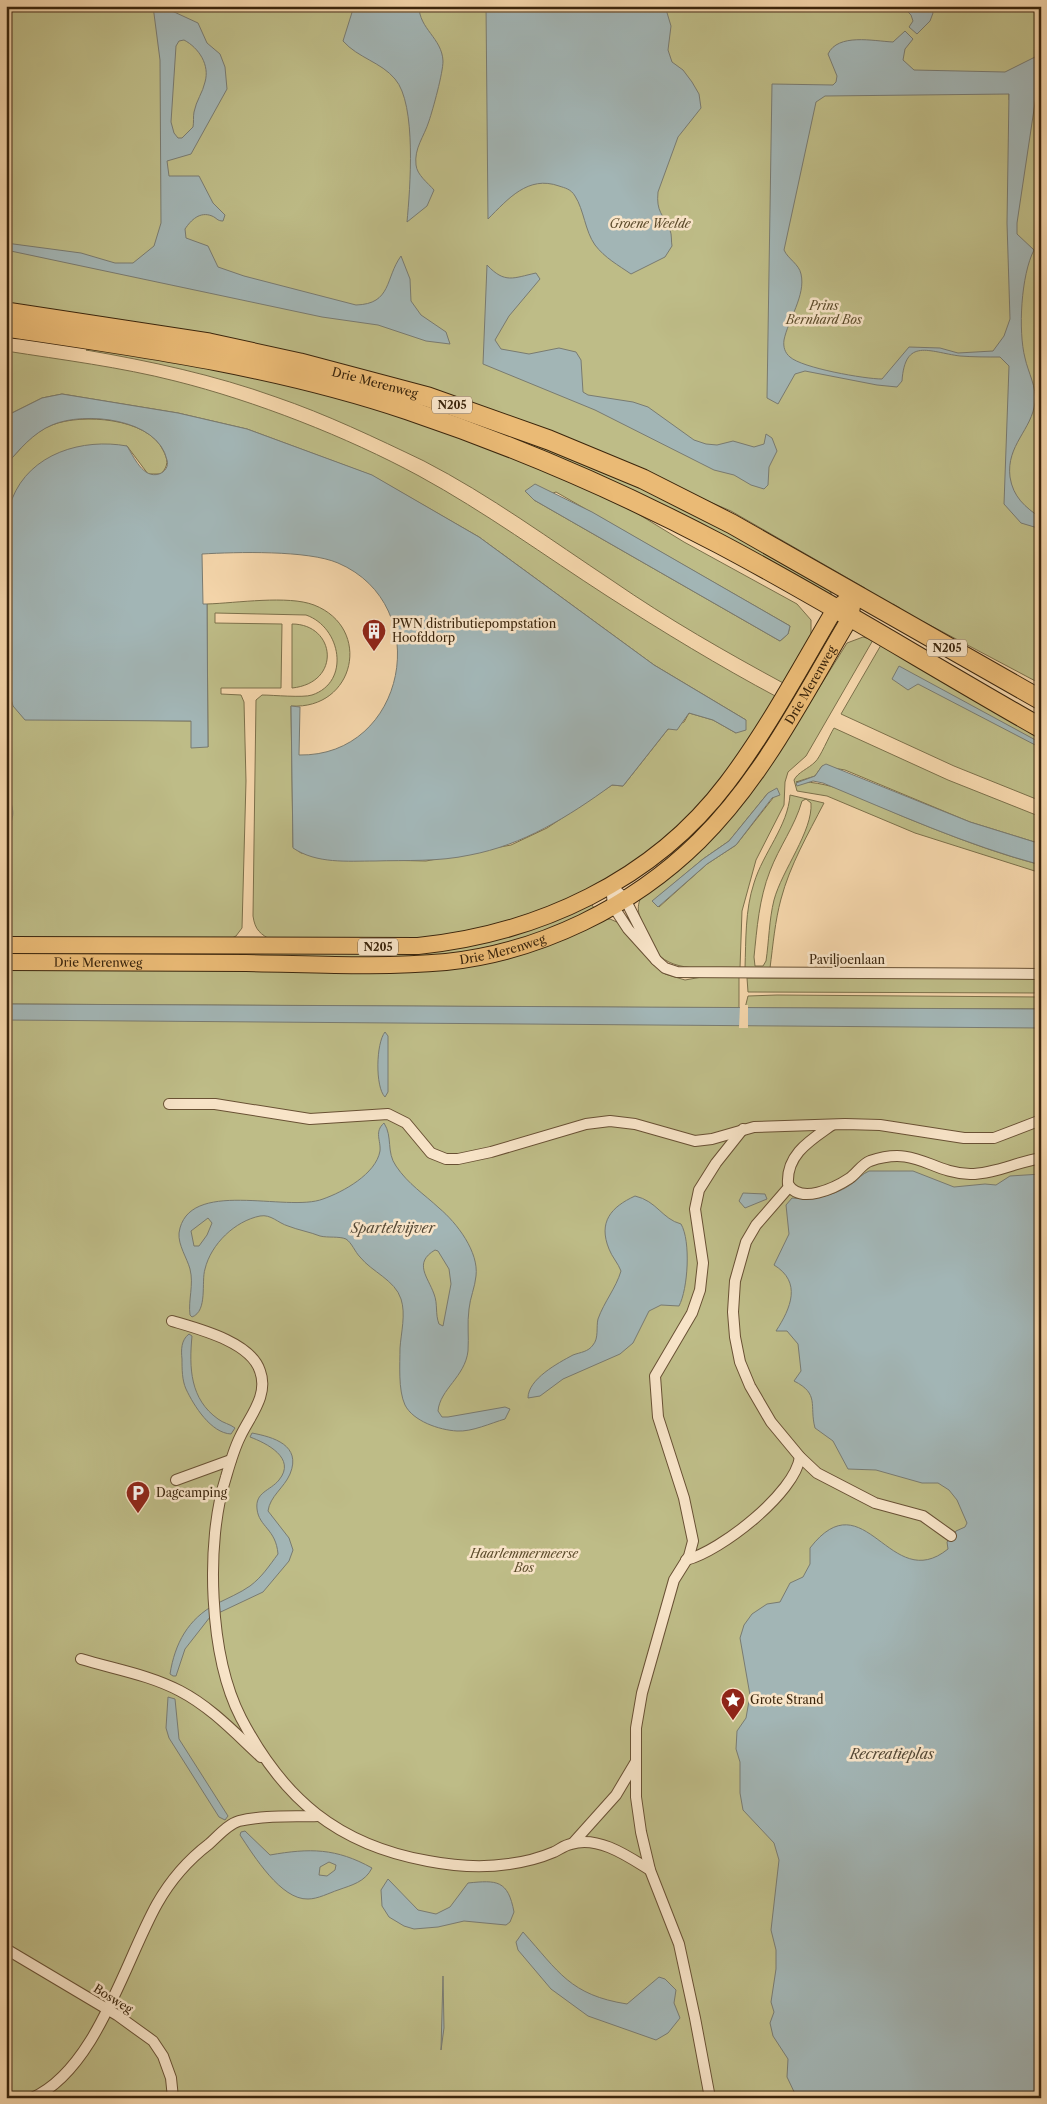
<svg xmlns="http://www.w3.org/2000/svg" width="1047" height="2104" font-family="'Libre Caslon Text',serif">
<style>
.green{fill:#bebc87;stroke:#7c704a;fill-rule:evenodd}
.water{fill:#a2b5b5;stroke:#797b71;fill-rule:evenodd}
.pier{fill:#f4d5aa}
.lines{fill:none;stroke-linecap:round;stroke-linejoin:round}
.street-casing{stroke:#695134;stroke-width:12}
.primary-casing{stroke:#3b250c;stroke-width:18}
.highway-casing{stroke:#3b250c;stroke-width:21}
.street{stroke:#f8e4c8;stroke-width:10}
.primary{stroke:#eaba75;stroke-width:16}
.highway{stroke:#eaba75;stroke-width:19}
.labels{text-anchor:middle;stroke-width:5;stroke-linejoin:round;paint-order:stroke}
.shield{fill:#f8e4c8;stroke:#745e44;stroke-width:1}
.shield-label{font-size:11px;font-weight:bold;fill:#3b250c}
.park-label{font-size:12px;font-style:italic;fill:#5c4b2b;stroke:#f8e4c8}
.street-label{font-size:12px;fill:#3b250c;stroke:#f8e4c8}
.poi-label{font-size:12px;fill:#3b250c;stroke:#f8e4c8;text-anchor:start}
.water-label{font-size:14px;font-style:italic;fill:#554936;stroke:#f8e4c8}
</style>
<rect width="100%" height="100%" fill="#f4d5aa"/>
<filter id="stains"><feTurbulence type="fractalNoise" baseFrequency=".004" numOctaves="4"/><feColorMatrix values="0 0 0 0 .2 0 0 0 0 .09 0 0 0 0 .02 0 0 0 .5 -.17"/></filter>
<radialGradient id="worn" r=".72"><stop offset=".6" stop-color="#630" stop-opacity="0"/><stop offset="1" stop-color="#630" stop-opacity=".3"/></radialGradient>
<g class="green">
<polygon points="6,6 1041,6 1041,82 1009,94 1009,100 1035,100 1036,95 1041,95 1041,684 924,622 919,624 898,612 900,608 893,604 890,609 865,595 865,588 731,511 584,448 436,396 6,308"/>
<path d="M93,349L201,366L353,400L453,431L612,498L684,542L797,604L811,620V638L785,684C726,652 668,619 613,581C551,540 490,495 424,461C376,438 326,414 276,397C215,375 150,361 86,350ZM556,492L790,626L788,634L780,641L534,500Z"/>
<path d="M6,351C63,360 120,367 175,381C255,401 347,437 419,476C485,512 545,556 607,596C663,632 719,666 777,697L723,780L661,845L619,876L530,918L415,941H273C260,934 255,930 253,916L256,700L262,695C273,695 303,698 312,695C351,682 341,627 306,615L215,613V623L282,624L281,688H221V694L241,695L244,702L246,781L242,928L236,936L226,941H6V832C14,820 14,806 6,793V465C19,450 33,432 52,425C82,413 148,418 163,450C168,460 169,465 161,474H148L127,446L35,468L12,499L7,528L10,700L25,719L191,721L208,747L207,604C237,603 288,595 314,605C373,628 355,710 291,706L293,847L301,853L382,860L426,861L511,845L547,828L612,785L623,786L668,729L684,722L689,713L713,720L736,733L746,720L654,665L479,537L371,475L247,429L178,413L62,394L42,398L6,416Z"/>
<polygon points="387,390 515,433 656,494 746,538 830,591 833,598 641,499"/>
<path d="M292,624C336,624 342,683 292,688Z"/>
<path d="M863,637L873,640L806,756L788,772L785,782L784,805L756,860L742,911L740,968C714,967 675,974 657,953C651,946 648,936 645,928C639,915 635,909 642,895L804,712L847,643ZM768,793L773,798L736,845L707,864L659,907L653,901L703,859L729,841Z"/>
<polygon points="881,645 1041,734 1041,801 954,766 841,714"/>
<path d="M834,728L948,780L1041,817V844L970,822L845,770L822,766L815,776L796,782C835,780 872,804 907,818C951,836 995,853 1041,865V873L915,833L827,796L797,791L794,780C798,772 808,769 815,762C820,758 829,736 834,728Z"/>
<path d="M790,795L824,803C808,834 790,865 781,899C775,921 773,945 770,968H745C746,940 745,910 754,883C763,853 788,826 790,795ZM806,799L811,803C813,831 782,870 774,900C769,920 769,941 766,961L763,966H755L754,957C757,928 759,899 770,871C779,847 795,826 802,801Z"/>
<polygon points="591,903 595,910 535,936 449,956 263,959 231,954 71,955 103,951 390,952"/>
<polygon points="601,919 610,919 619,923 665,974 685,980 702,977 739,977 739,1008 6,1004 6,969 414,969"/>
<polygon points="747,978 1041,978 1041,993 748,992"/>
<polygon points="777,995 1041,997 1041,1009 745,1008 748,996"/>
<polygon points="6,1015 1041,1024 1041,2098 6,2098"/>
</g>
<g class="water">
<path d="M153,6H171L172,11L198,23L207,43L220,54L225,67L227,89L191,154L167,161L169,176H199L213,203L225,215L223,221C217,221 217,218 212,216C200,211 191,220 185,229L186,238L208,246L218,267L244,276L356,305C392,304 385,278 401,256L410,279L411,301L421,315L446,332L450,344L426,341L378,325L322,317L6,250V243L81,253L115,263H133L154,246L161,223L160,60ZM184,40C199,48 210,65 205,82C203,92 196,101 194,112C193,117 194,122 193,127L182,138H178L174,133L171,122L176,46L179,41Z"/>
<path d="M354,6H419C419,29 442,38 443,61C443,73 433,109 429,121C424,137 414,148 416,165C417,175 428,183 434,190L427,206L407,222C410,190 417,104 395,79C381,62 358,58 343,41Z"/>
<path d="M486,6H665L671,26L668,50L672,62L683,70L692,82L699,94L701,108L678,137L658,192C656,212 663,214 670,230C672,235 671,241 672,246L665,257L631,274C618,265 605,258 595,245C585,231 584,210 575,196C571,189 565,188 559,186C528,175 508,199 488,219Z"/>
<polygon points="902,6 930,6 933,13 930,21 917,34 909,27 913,21 911,15"/>
<path d="M905,31L913,39L905,49L903,60L914,70L1005,72L1041,54V95L1036,96L1017,223V234L1034,250C1021,275 1018,331 1025,358C1028,372 1037,388 1035,402C1032,430 1006,445 1010,477C1013,497 1025,507 1041,518V529L1021,523L1004,504L1009,366L1000,357C987,357 973,357 960,356C929,352 905,337 902,381L897,387L877,385L805,371L795,374L778,404L767,398L772,84L833,85L836,82L837,76L828,54C838,33 873,41 893,42ZM1009,94L1007,223L1010,319L1004,336L993,351L958,353L940,348L909,347L882,379C865,379 802,368 790,357C785,353 783,347 784,340C788,320 806,295 801,274C799,264 788,259 784,250L816,102L825,96Z"/>
<path d="M487,265C505,284 513,278 536,273L540,279L509,316L495,340L501,349L529,354L559,348L576,352L581,360L583,392L588,395L633,402L648,407L694,440L706,444L717,445L733,441L754,447L764,444L766,434L772,438L777,451L769,467L768,485L764,489L751,485L734,475L714,470L595,410L483,364Z"/>
<path d="M62,394L178,413L247,429L372,475L479,537L654,665L746,720V730L736,733L713,720L689,713L677,730L668,729L623,786L612,785C568,817 523,845 470,855C438,862 406,860 375,861C347,861 317,864 293,848L291,706L300,707L299,755C406,757 436,605 338,563C308,550 236,552 202,554L203,604H207L208,747L191,748V721L25,720L13,706L9,690C8,649 8,608 8,568C7,546 4,520 12,499C30,453 83,438 127,446C134,457 143,479 159,474C165,472 169,466 167,460C158,418 84,411 52,425C33,433 19,450 6,465V416L42,398Z"/>
<polygon points="535,484 592,512 790,626 788,634 780,641 534,500 525,491"/>
<polygon points="899,666 1041,743 1041,748 918,684 908,690 892,679"/>
<path d="M826,764L970,822L1041,844V865C966,845 895,813 823,783L813,781L797,786L796,783L815,776L822,766Z"/>
<polygon points="777,788 780,795 772,798 736,845 707,864 658,907 652,901 703,859 729,841 768,793"/>
<path d="M6,793C15,807 15,819 6,832Z"/>
<polygon points="6,1004 1041,1009 1041,1028 6,1020"/>
<path d="M385,1032L388,1036V1092L385,1097C375,1087 376,1043 385,1032Z"/>
<path d="M384,1123C393,1137 386,1152 396,1166C408,1184 424,1194 439,1208C457,1223 479,1252 476,1276C475,1287 470,1298 469,1309C467,1323 469,1337 468,1351C465,1377 440,1389 438,1411L442,1417H448L505,1407L510,1409L505,1419C491,1423 472,1432 457,1431C439,1430 413,1421 405,1405C398,1390 400,1364 400,1348C401,1333 406,1314 401,1299C395,1280 372,1272 360,1257C355,1252 352,1243 346,1239C339,1236 328,1238 320,1236C310,1232 298,1230 288,1226C278,1223 271,1214 260,1216C235,1221 211,1244 205,1269C201,1282 208,1311 192,1317L190,1315C188,1300 194,1285 190,1269C187,1258 178,1245 179,1233C187,1177 287,1213 323,1199C343,1192 376,1174 380,1151C381,1140 374,1132 384,1123ZM208,1218L212,1223L207,1235L199,1246H194L191,1231ZM435,1250L438,1251L449,1269L451,1284L443,1326L439,1324C435,1314 438,1304 434,1294C428,1277 413,1263 435,1250Z"/>
<path d="M869,1171H913L954,1187L985,1184L996,1185L1010,1176L1041,1174V2098H797L787,2077L788,2059L773,2036L770,2023L774,2012L771,2002L776,1969V1950L771,1930L779,1860L774,1843L743,1810L740,1793V1762L736,1749L737,1731L746,1718L750,1695L740,1638L744,1625L752,1614L767,1604L780,1602L790,1583L803,1577L810,1564V1548C865,1477 890,1596 948,1549L947,1542L956,1531L965,1527L967,1523L957,1500L949,1490L938,1483H922L876,1470L848,1469L833,1441L815,1428C809,1405 820,1394 794,1381L801,1371L798,1344L787,1331H776C791,1308 802,1282 774,1265L789,1234L786,1205L792,1198C813,1200 835,1196 853,1183C858,1179 862,1174 869,1171Z"/>
<polygon points="743,1193 765,1194 767,1199 745,1208 739,1201"/>
<path d="M635,1196C657,1201 662,1219 681,1224C691,1241 688,1289 679,1306L661,1305L649,1311L633,1343L620,1354L563,1379L540,1396L528,1398C528,1379 558,1363 573,1355C581,1352 588,1352 593,1345C599,1338 596,1327 598,1319C604,1302 616,1288 621,1271C618,1263 612,1257 609,1249C598,1222 611,1207 635,1196Z"/>
<path d="M189,1334L192,1336C189,1368 190,1399 218,1419C223,1423 230,1424 235,1428L231,1434C211,1433 194,1406 186,1389C182,1380 182,1369 182,1359C181,1350 181,1340 189,1334Z"/>
<path d="M252,1433C273,1437 302,1445 290,1474C284,1488 270,1496 268,1511L289,1538L293,1550L289,1561L263,1592L210,1617L185,1649L176,1676H173L170,1674C175,1643 188,1619 216,1604C228,1598 240,1593 250,1586C262,1577 269,1566 278,1554C276,1529 259,1527 257,1509C255,1492 270,1491 279,1480C297,1458 266,1443 250,1437Z"/>
<polygon points="168,1697 175,1699 179,1739 228,1816 225,1820 219,1817 169,1738 166,1728"/>
<path d="M245,1831L270,1855C310,1848 336,1848 372,1868C365,1882 352,1885 338,1890C329,1893 318,1899 308,1899C281,1900 254,1856 240,1835L241,1832ZM329,1862L336,1865L335,1870L327,1876L319,1875L320,1867Z"/>
<path d="M388,1879L418,1910L436,1914L450,1907L468,1883C497,1880 508,1880 514,1912L510,1922L506,1925L464,1921L438,1927L414,1929L404,1926L389,1917L382,1906L381,1890Z"/>
<path d="M523,1932C559,1972 570,1995 627,2004L659,1977L665,1979L676,1990L674,2003L680,2018L668,2033L656,2040L588,2016L551,1989L518,1950L516,1942Z"/>
<polygon points="443,1976 444,2028 441,2050"/>
</g>
<polygon class="pier" points="740,1005 748,1005 748,1028 739,1028"/>
<g class="lines">
<defs>
<g id="street">
<polygon points="611,885 625,899 656,960 628,929 613,906"/>
<polyline points="656,960 665,968 677,972 1041,974"/>
<polyline points="169,1104 215,1104 310,1119 388,1114 406,1123 431,1153 446,1159 458,1159 491,1152 586,1124 610,1121 635,1124 695,1141 712,1139 754,1127 845,1124 880,1125 964,1138 994,1138 1041,1120"/>
<path d="M832,1125C811,1140 786,1154 788,1184C800,1205 835,1188 850,1178C857,1173 862,1164 870,1161C917,1145 930,1173 970,1174C994,1174 1017,1162 1041,1158"/>
<polyline points="789,1187 756,1225 746,1242 735,1281 733,1312 735,1337 740,1362 750,1386 771,1422 800,1457 817,1473 875,1503 923,1516 951,1536"/>
<path d="M172,1321C199,1329 251,1342 260,1371C269,1395 250,1416 240,1437C234,1449 230,1463 226,1477C205,1542 209,1656 241,1718C283,1799 338,1845 428,1861C454,1866 483,1868 509,1864C524,1862 540,1858 554,1852C560,1849 565,1845 571,1844C598,1835 629,1857 650,1870"/>
<polyline points="176,1480 231,1460"/>
<path d="M686,1560C721,1551 795,1493 800,1457"/>
<path d="M81,1659C114,1669 150,1675 180,1691C211,1707 236,1734 261,1757"/>
<polyline points="573,1843 616,1795 635,1763"/>
<polyline points="6,1949 117,2015 153,2041 163,2056 171,2078 173,2098"/>
<path d="M32,2098C96,2070 125,1961 157,1904C170,1881 188,1860 209,1844C217,1837 228,1824 239,1821C263,1815 293,1817 318,1816"/>
<polyline points="710,2098 695,2018 679,1944 650,1870 641,1832 636,1797 636,1728 642,1693 674,1580 689,1556 693,1541 684,1498 658,1417 655,1376 692,1313 700,1290 703,1263 695,1209 699,1190 716,1163 743,1129"/>
</g>
<g id="primary">
<path d="M6,945L418,946C537,934 653,881 727,783C768,729 800,668 835,609L846,601"/>
<path id="s1" d="M6,962C86,963 166,963 246,963C313,964 380,968 446,962C540,952 632,907 699,841C763,778 804,695 850,618L854,595"/>
</g>
<g id="highway">
<path id="s2" d="M6,312L209,343L300,363L428,397L549,440L643,479L732,524L1041,700"/>
<path d="M6,327C142,347 278,366 408,410C515,446 619,491 718,543C828,601 933,667 1041,728"/>
</g>
</defs>
<use href="#street" class="street-casing"/>
<use href="#primary" class="primary-casing"/>
<use href="#highway" class="highway-casing"/>
<use href="#street" class="street"/>
<use href="#primary" class="primary"/>
<use href="#highway" class="highway"/>
</g>
<defs>
<symbol id="building-pin" viewBox="-11 -11 22 30"><path d="M0 17L-7.5 6A9.5 9.5 0 1 1 7.5 6Z" fill="#8f2418" stroke="#f8e4c8"/><path d="M-4-6H4V6H1V3H-1V6H-4ZM-2.5-4.3h1.7v1.8h-1.7ZM.8-4.3h1.7v1.8H.8ZM-2.5-1h1.7V.8h-1.7ZM.8-1h1.7V.8H.8Z" fill="#fff"/></symbol>
<symbol id="parking-pin" viewBox="-11 -11 22 30"><path d="M0 17L-7.5 6A9.5 9.5 0 1 1 7.5 6Z" fill="#8f2418" stroke="#f8e4c8"/><path d="M-3.5-5.5H1a3.5 3.5 0 0 1 0 7H-1V5.5H-3.5ZM-1-3.4V-.6H.8a1.4 1.4 0 0 0 0-2.8Z" fill="#fff"/></symbol>
<symbol id="sight-pin" viewBox="-11 -11 22 30"><path d="M0 17L-7.5 6A9.5 9.5 0 1 1 7.5 6Z" fill="#8f2418" stroke="#f8e4c8"/><path d="M0-6L1.8-2.2L6-1.7L2.9 1.2L3.7 5.4L0 3.3L-3.7 5.4L-2.9 1.2L-6-1.7L-1.8-2.2Z" fill="#fff"/></symbol>
</defs>
<g fill-rule="evenodd">
<use href="#building-pin" x="360" y="617" width="28" height="38"/>
<use href="#parking-pin" x="124" y="1479" width="28" height="38"/>
<use href="#sight-pin" x="719" y="1686" width="28" height="38"/>
</g>
<g class="labels">
<g class="shield">
<rect x="432" y="396.5" width="40" height="17" rx="4"/>
<rect x="927" y="639.5" width="40" height="17" rx="4"/>
<rect x="358" y="938.5" width="40" height="17" rx="4"/>
</g>
<g class="shield-label">
<text x="452" y="409">N205</text>
<text x="947" y="652">N205</text>
<text x="378" y="951">N205</text>
</g>
<g class="park-label">
<text x="650" y="228">Groene Weelde</text>
<text x="824" y="310">Prins<tspan x="824" dy="14">Bernhard Bos</tspan></text>
<text x="524" y="1558">Haarlemmermeerse<tspan x="524" dy="14">Bos</tspan></text>
</g>
<g class="street-label">
<text dy="4" stroke="none"><textPath href="#s2" startOffset="376">Drie Merenweg</textPath></text>
<text dy="4" stroke="none"><textPath href="#s1" startOffset="918">Drie Merenweg</textPath></text>
<text dy="4" stroke="none"><textPath href="#s1" startOffset="498">Drie Merenweg</textPath></text>
<text x="847" y="964">Paviljoenlaan</text>
<text dy="4" stroke="none"><textPath href="#s1" startOffset="92">Drie Merenweg</textPath></text>
<text transform="translate(113 1999) rotate(32)" y="4">Bosweg</text>
</g>
<g class="poi-label">
<text x="392" y="628">PWN distributiepompstation<tspan x="392" dy="14">Hoofddorp</tspan></text>
<text x="156" y="1497">Dagcamping</text>
<text x="750" y="1704">Grote Strand</text>
</g>
<g class="water-label">
<text x="393" y="1233">Spartelvijver</text>
<text x="892" y="1759">Recreatieplas</text>
</g>
</g>
<rect width="1047" height="2104" fill="none" stroke="#f4d5aa" stroke-width="25"/>
<rect x="8" y="8" width="1032" height="2089" fill="none" stroke="#3b250c" stroke-width="2.5"/>
<rect x="12" y="12" width="1022" height="2079" fill="none" stroke="#3b250c"/>
<rect width="100%" height="100%" filter="url(#stains)"/>
<rect width="100%" height="100%" fill="url(#worn)"/>
</svg>
